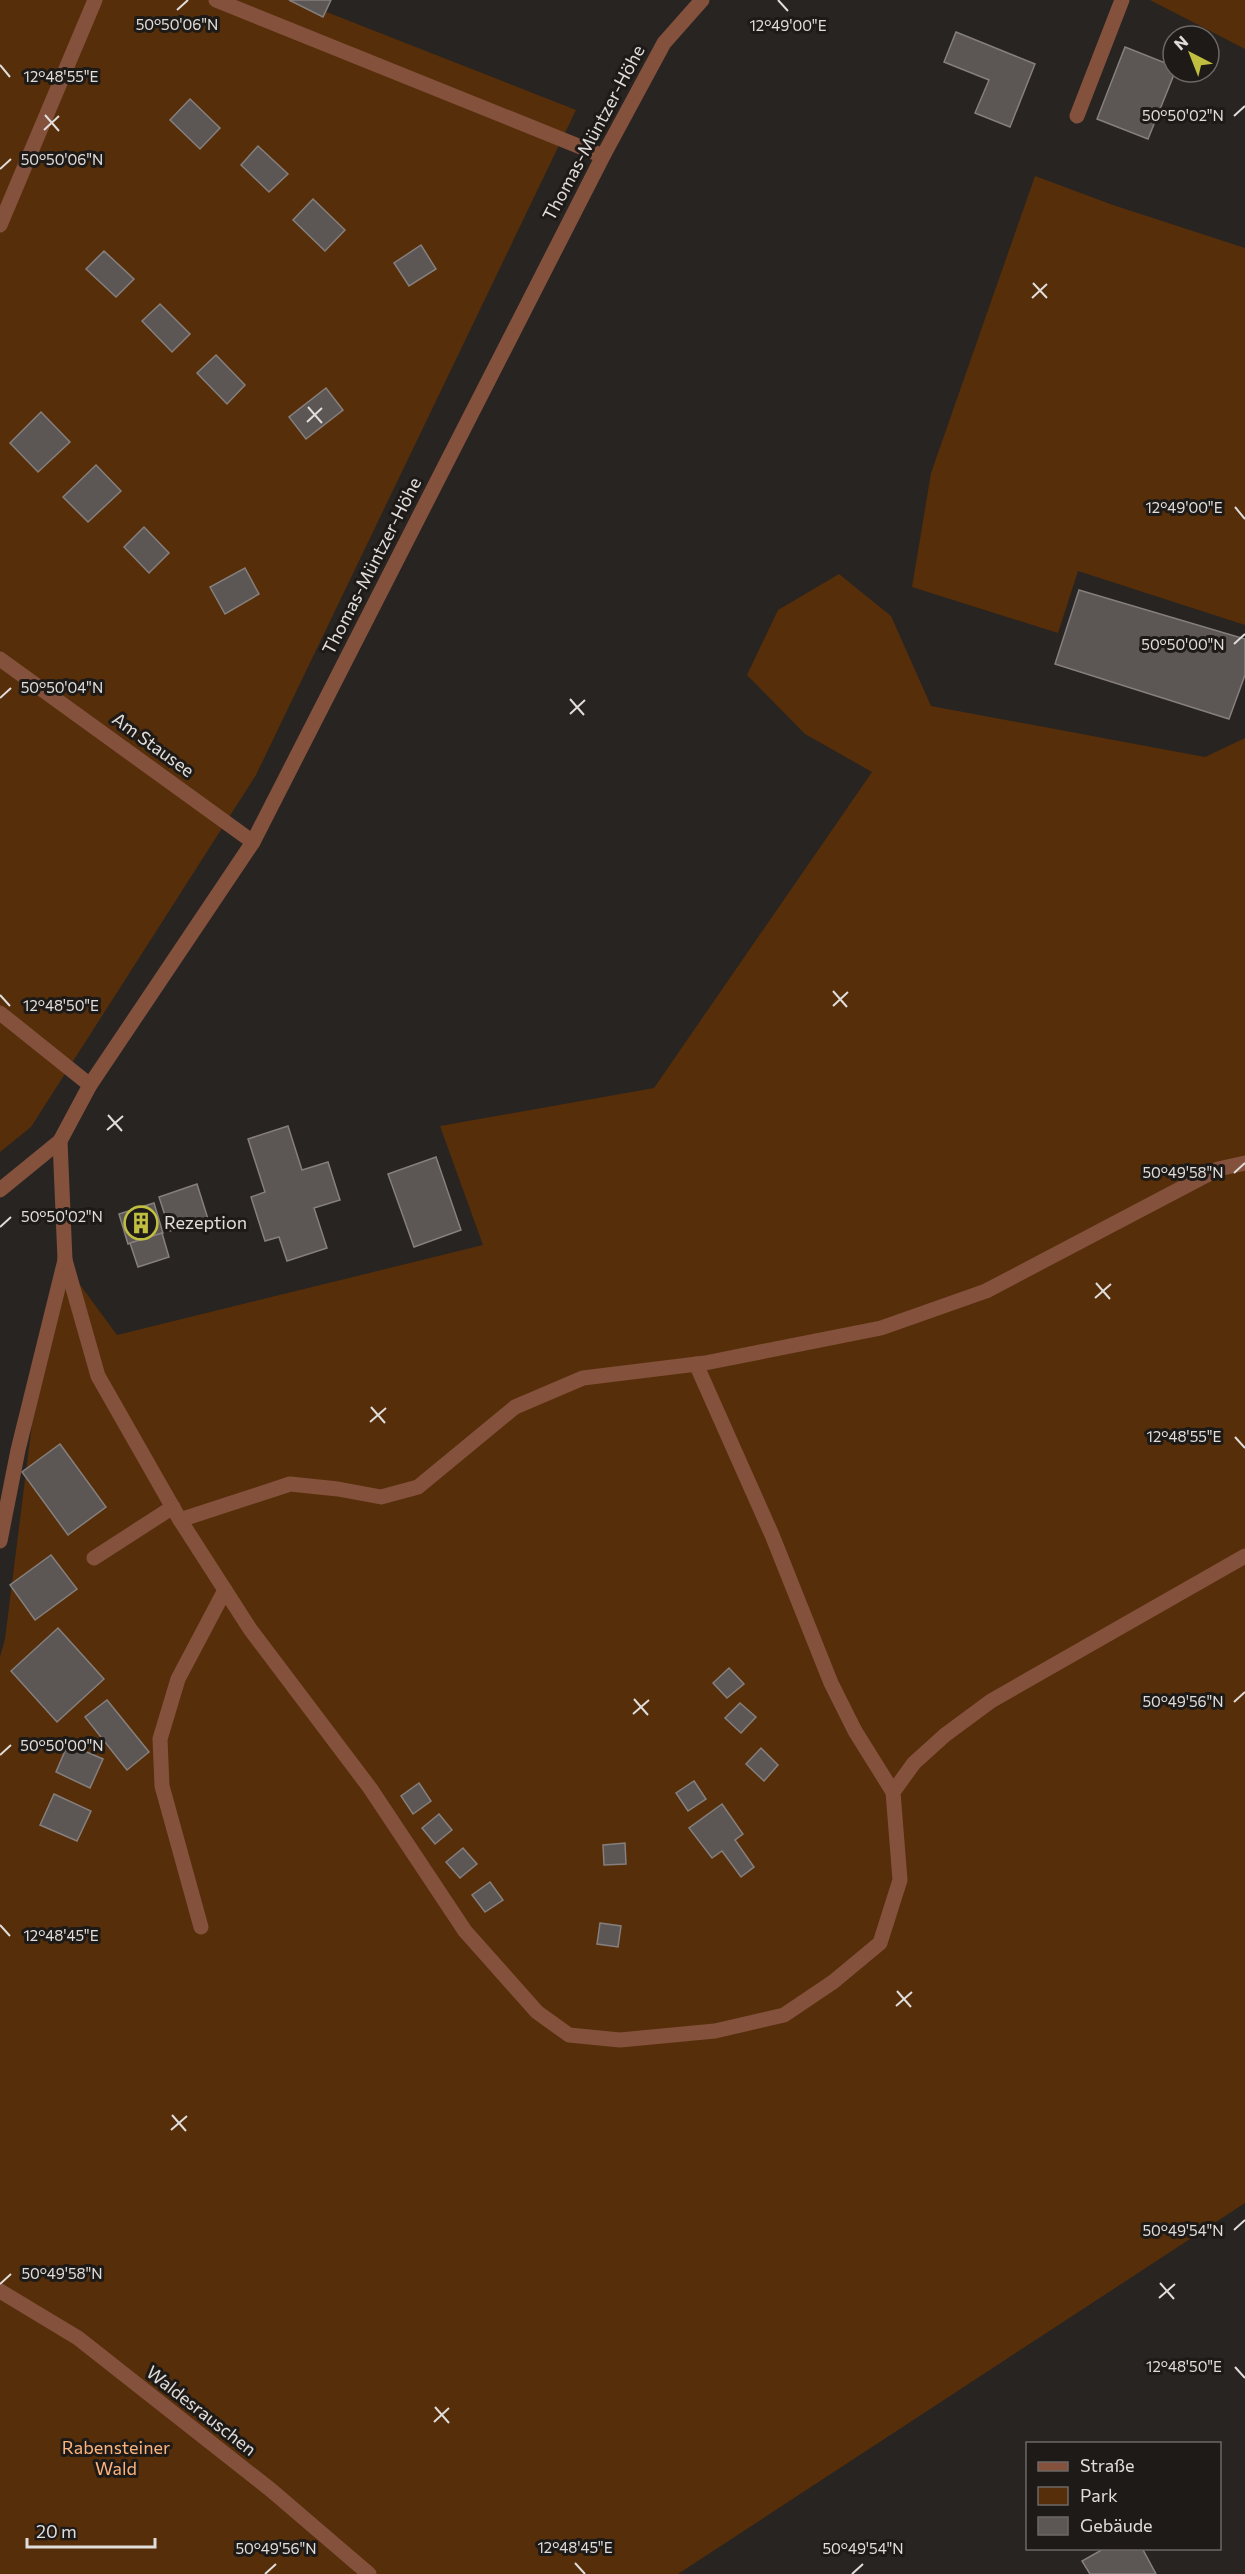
<svg xmlns="http://www.w3.org/2000/svg" width="1245" height="2574" font-family="Commissioner,sans-serif">
<style>
.green{fill:#562e09}
.building{fill:#5c5655;stroke:#857f7d;stroke-width:1.5}
.lines{fill:none;stroke-linecap:round;stroke-linejoin:round}
.lane{stroke:#84513d;stroke-width:15}
.street{stroke:#84513d;stroke-width:15}
.ticks{fill:none;stroke:#e0dddb;stroke-width:2}
.labels{text-anchor:middle;stroke-width:6;stroke-linejoin:round;paint-order:stroke}
.street-label{font-size:18px;fill:#e0dddb;stroke:#1e1a17}
.poi-label{font-size:18px;fill:#e0dddb;stroke:#1e1a17;text-anchor:start}
.park-label{font-size:18px;fill:#fbb47d;stroke:#1e1a17}
.ticks-label{font-size:15px;text-anchor:middle;fill:#e0dddb;stroke:#1e1a17;stroke-width:6;stroke-linejoin:round;paint-order:stroke}
</style>
<rect width="100%" height="100%" fill="#282421"/>
<g class="green">
<polygon points="0,0 296,0 576,110 256,775 31,1127 0,1152"/>
<polygon points="1150,0 1245,0 1245,49"/>
<polygon points="1035,176 1113,205 1245,248 1245,625 1078,571 1058,633 912,587 931,473"/>
<polygon points="839,574 891,616 931,706 1205,757 1245,738 1245,2203 678,2574 0,2574 0,1657 5,1639 33,1416 70,1271 117,1335 483,1245 440,1126 654,1088 872,772 805,734 747,675 778,610"/>
</g>
<g class="building">
<polygon points="289,0 331,0 323,17"/>
<polygon points="956,32 1035,64 1010,127 975,113 989,80 944,62"/>
<polygon points="1125,47 1173,66 1175,72 1148,139 1097,119"/>
<polygon points="190,99 220,128 200,149 170,120"/>
<polygon points="258,146 288,174 269,192 241,165"/>
<polygon points="313,199 345,230 325,251 293,220"/>
<polygon points="421,245 436,269 409,286 394,263"/>
<polygon points="104,251 134,279 116,297 86,269"/>
<polygon points="160,304 190,334 172,352 142,321"/>
<polygon points="216,355 245,385 227,404 197,373"/>
<polygon points="326,388 343,410 306,439 289,417"/>
<polygon points="41,412 70,442 38,472 10,443"/>
<polygon points="96,465 121,491 88,522 63,497"/>
<polygon points="144,527 169,553 149,573 124,547"/>
<polygon points="245,568 259,594 225,614 210,587"/>
<polygon points="1079,590 1245,639 1245,675 1229,719 1055,664"/>
<polygon points="288,1126 302,1170 328,1162 340,1200 314,1208 327,1248 287,1261 279,1237 265,1241 251,1197 265,1192 248,1139"/>
<polygon points="436,1157 461,1230 414,1247 388,1174"/>
<polygon points="197,1184 208,1219 170,1231 159,1197"/>
<polygon points="154,1203 163,1233 128,1244 119,1214"/>
<polygon points="162,1233 169,1257 138,1267 130,1243"/>
<polygon points="60,1444 106,1507 68,1535 22,1472"/>
<polygon points="51,1555 77,1589 35,1620 10,1585"/>
<polygon points="58,1628 104,1679 57,1722 11,1671"/>
<polygon points="729,1668 744,1684 727,1698 713,1683"/>
<polygon points="107,1700 149,1752 127,1770 85,1717"/>
<polygon points="740,1703 756,1717 741,1733 725,1718"/>
<polygon points="68,1744 103,1759 90,1788 56,1772"/>
<polygon points="761,1748 778,1765 764,1781 746,1764"/>
<polygon points="694,1781 706,1799 688,1811 676,1793"/>
<polygon points="419,1783 431,1801 413,1814 401,1796"/>
<polygon points="54,1794 91,1811 77,1841 40,1825"/>
<polygon points="722,1804 743,1834 735,1840 754,1867 741,1877 722,1851 712,1858 689,1828"/>
<polygon points="439,1814 452,1830 435,1844 422,1828"/>
<polygon points="625,1843 626,1864 604,1865 603,1845"/>
<polygon points="463,1848 477,1864 460,1878 446,1862"/>
<polygon points="490,1882 503,1900 485,1912 472,1895"/>
<polygon points="600,1923 621,1926 618,1947 597,1944"/>
<polygon points="1105,2548 1142,2548 1156,2574 1090,2574 1082,2561"/>
</g>
<g class="lines">
<g class="lane">
<polyline points="216,0 603,156"/>
<polyline points="1077,116 1122,0"/>
<polyline points="0,225 95,0"/>
<polyline points="0,659 253,842"/>
<polyline points="0,1013 90,1085"/>
<polyline points="65,1260 98,1376 180,1520 250,1629 370,1788 465,1931 537,2012 569,2035 620,2040 715,2031 784,2015 833,1982 880,1943 900,1880 893,1792 914,1763 945,1735 991,1701 1245,1556"/>
<polyline points="696,1364 772,1535 831,1683 855,1731 893,1792"/>
<polyline points="180,1520 290,1484 338,1489 381,1497 418,1487 515,1407 583,1378 705,1363 881,1328 986,1291 1218,1169 1245,1163"/>
<polyline points="94,1558 173,1507"/>
<polyline points="201,1927 162,1786 160,1739 178,1679 225,1590"/>
</g>
<g class="street">
<polyline points="0,1190 60,1141"/>
<polyline points="0,1541 18,1450 65,1260 60,1141 90,1085 253,842 603,156 664,43 702,0"/>
<polyline points="0,2291 78,2338 271,2490 369,2574"/>
</g>
</g>
<path class="ticks" d="M778,0L788,11M177,10L188,0M0,65L10,77M45,115L59,131M1234,116L1245,106M44,130L59,116M0,169L11,159M1033,283L1047,298M1032,298L1047,284M308,407L322,423M307,422L322,408M1235,507L1245,519M1234,644L1245,634M0,698L11,688M570,699L584,715M570,714L585,700M833,991L847,1007M0,995L10,1006M833,1006L848,992M108,1115L122,1131M107,1130L123,1116M1234,1173L1245,1163M0,1227L11,1217M1096,1283L1110,1299M1095,1298L1111,1284M371,1407L385,1423M370,1422L386,1408M1235,1437L1245,1448M634,1699L648,1715M1234,1702L1245,1692M633,1714L649,1700M0,1755L11,1745M0,1925L10,1936M897,1991L911,2007M896,2006L912,1992M172,2115L186,2131M171,2130L187,2116M1234,2230L1245,2220M1160,2283L1174,2299M0,2284L11,2274M1159,2298L1175,2284M1235,2367L1245,2378M435,2407L449,2423M434,2422L449,2408M575,2563L585,2574M265,2574L276,2564M852,2574L863,2564"/>
<defs>
<symbol id="building-ring" viewBox="-11 -11 22 22"><circle r="9.5" fill="#1e1a17" stroke="#bfbe41" stroke-width="1.5"/><path d="M-4-6H4V6H1V3H-1V6H-4ZM-2.5-4.3h1.7v1.8h-1.7ZM.8-4.3h1.7v1.8H.8ZM-2.5-1h1.7V.8h-1.7ZM.8-1h1.7V.8H.8Z" fill="#bfbe41"/></symbol>
</defs>
<g fill-rule="evenodd">
<use href="#building-ring" x="122" y="1204" width="38" height="38"/>
</g>
<g class="labels">
<g class="street-label">
<text transform="translate(594 133) rotate(-62)" y="6">Thomas-Müntzer-Höhe</text>
<text transform="translate(372 566) rotate(-63)" y="6">Thomas-Müntzer-Höhe</text>
<text transform="translate(153 745) rotate(36)" y="6">Am Stausee</text>
<text transform="translate(201 2411) rotate(38)" y="6">Waldesrauschen</text>
</g>
<g class="poi-label">
<text x="164" y="1229">Rezeption</text>
</g>
<g class="park-label">
<text x="116" y="2454">Rabensteiner<tspan x="116" dy="21">Wald</tspan></text>
</g>
</g>
<g class="ticks-label">
<text x="177" y="30">50°50'06"N</text>
<text x="788" y="31">12°49'00"E</text>
<text x="61" y="82">12°48'55"E</text>
<text x="1183" y="121">50°50'02"N</text>
<text x="62" y="165">50°50'06"N</text>
<text x="1184" y="513">12°49'00"E</text>
<text x="1183" y="650">50°50'00"N</text>
<text x="62" y="693">50°50'04"N</text>
<text x="61" y="1011">12°48'50"E</text>
<text x="1183" y="1178">50°49'58"N</text>
<text x="62" y="1222">50°50'02"N</text>
<text x="1184" y="1442">12°48'55"E</text>
<text x="1183" y="1707">50°49'56"N</text>
<text x="62" y="1751">50°50'00"N</text>
<text x="61" y="1941">12°48'45"E</text>
<text x="1183" y="2236">50°49'54"N</text>
<text x="62" y="2279">50°49'58"N</text>
<text x="1184" y="2372">12°48'50"E</text>
<text x="575" y="2553">12°48'45"E</text>
<text x="276" y="2554">50°49'56"N</text>
<text x="863" y="2554">50°49'54"N</text>
</g>
<rect x="1026" y="2442" width="195" height="108" fill="#1e1a17" stroke="#6c6865" stroke-width="1.5"/>
<rect x="1038" y="2462" width="30" height="9" fill="#84513d" stroke="#6c6865" stroke-width="1.5"/>
<text x="1080" y="2472" font-size="18" fill="#e0dddb">Straße</text>
<rect x="1038" y="2487" width="30" height="18" fill="#562e09" stroke="#6c6865" stroke-width="1.5"/>
<text x="1080" y="2502" font-size="18" fill="#e0dddb">Park</text>
<rect x="1038" y="2517" width="30" height="18" fill="#5c5655" stroke="#6c6865" stroke-width="1.5"/>
<text x="1080" y="2532" font-size="18" fill="#e0dddb">Gebäude</text>
<g transform="translate(1191 54) rotate(318)"><circle r="28" fill="#1e1a17" stroke="#6c6865" stroke-width="1.5"/>
<path d="M0-4.5L10 22L0 15L-10 22Z" fill="#bfbe41"/>
<text y="-9" font-size="16" font-weight="bold" text-anchor="middle" fill="#e0dddb">N</text>
</g>
<path d="M27 2538v9h128v-9" fill="none" stroke="#e0dddb" stroke-width="3"/>
<text x="36" y="2538" font-size="18" fill="#e0dddb" stroke="#1e1a17" stroke-width="4.5" paint-order="stroke">20 m</text>
</svg>
